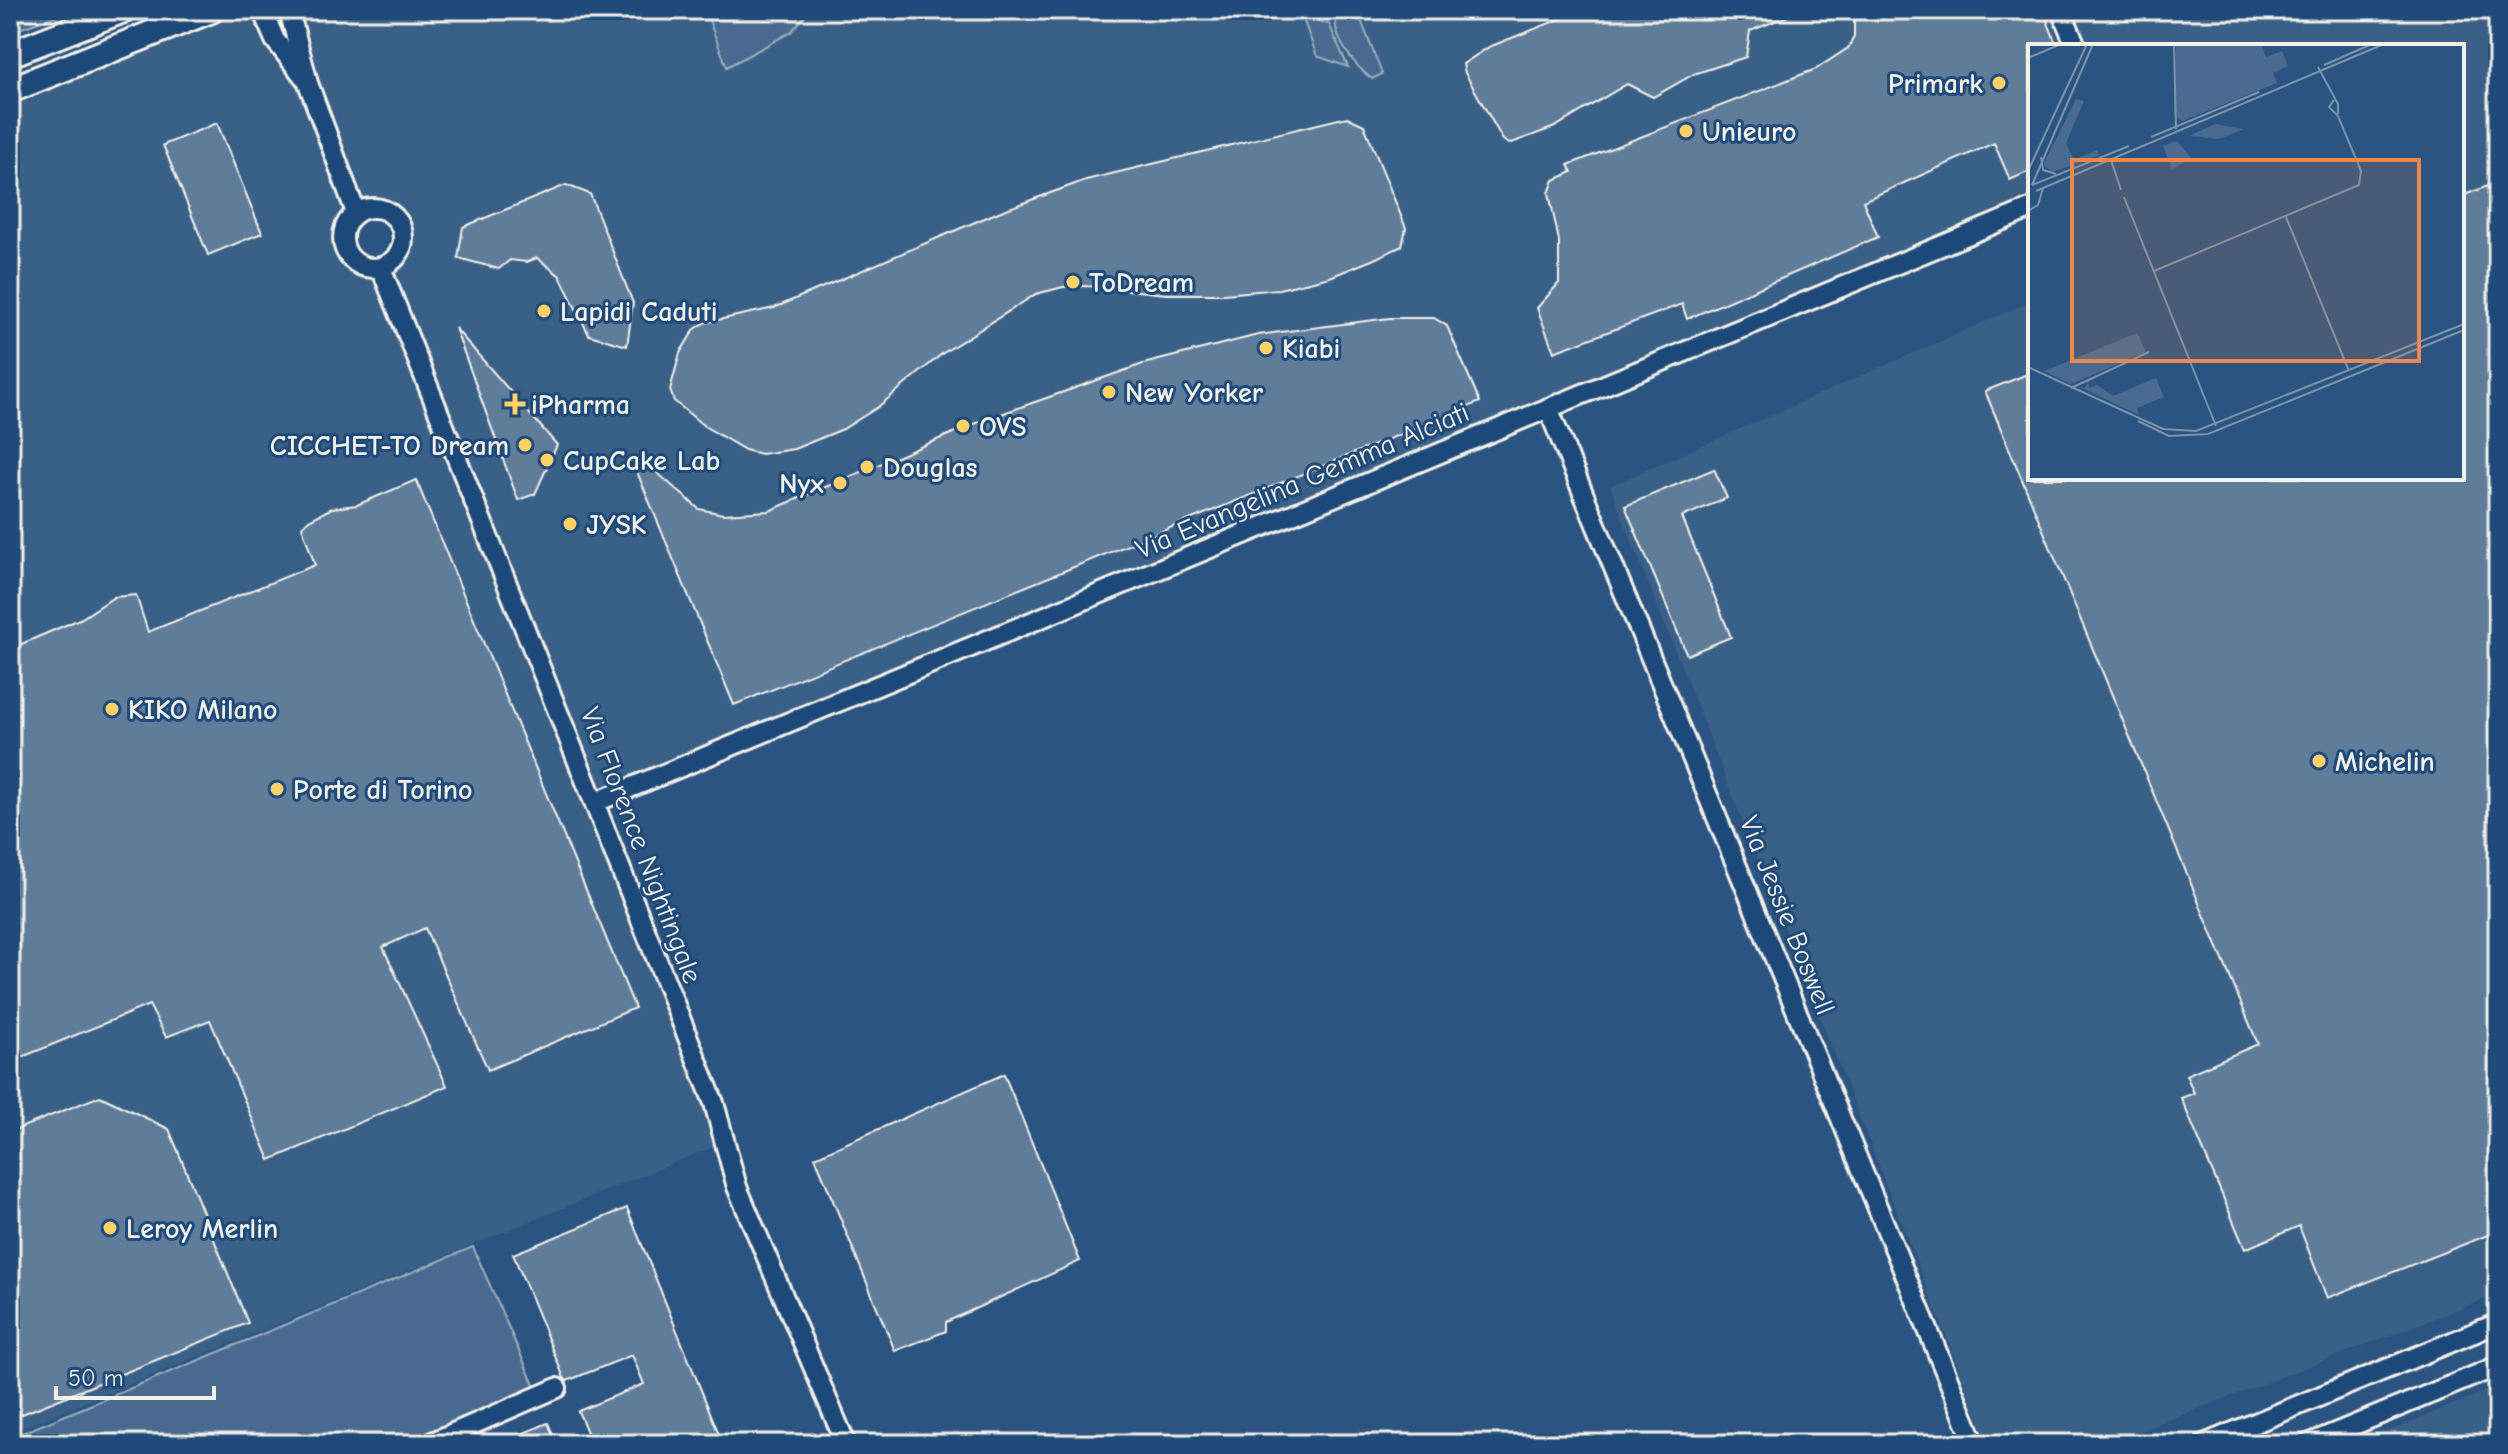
<svg xmlns="http://www.w3.org/2000/svg" width="2508" height="1454" font-family="'Comic Neue',sans-serif">
<style>
.built{fill:#3b6088;fill-rule:evenodd}
.green{fill:#496b90;stroke:#9eaebc;stroke-width:2}
.building{fill:#5e7b9a;stroke:#f4f1e8;stroke-width:2}
.lines{fill:none;stroke-linecap:round;stroke-linejoin:round}
.minor-casing{stroke:#f4f1e8;stroke-width:24}
.secondary-casing{stroke:#f4f1e8;stroke-width:30}
.minor{stroke:#1f4a7a;stroke-width:18}
.secondary{stroke:#1f4a7a;stroke-width:24}
.poi-dot{fill:#ffd166;stroke:#1f4a7a;stroke-width:3}
.labels{text-anchor:middle;stroke-width:6;stroke-linejoin:round;paint-order:stroke}
.poi-label{font-size:28px;font-weight:bold;fill:#f4f1e8;stroke:#1f4a7a;text-anchor:start}
.street-label{font-size:28px;fill:#f4f1e8;stroke:#1f4a7a}
.inset-road{fill:none;stroke:#7c93aa;stroke-width:2}
.view{fill:#ec874e;fill-opacity:0.15;stroke:#ec874e;stroke-width:4}
.inset-edge{fill:none;stroke:#f4f1e8;stroke-width:4}
</style>
<rect width="100%" height="100%" fill="#2c5481"/>
<filter id="ink" filterUnits="userSpaceOnUse"><feTurbulence type="fractalNoise" baseFrequency=".0125" numOctaves="2"/><feDisplacementMap in="SourceGraphic" scale="16" xChannelSelector="R" yChannelSelector="G"/><feConvolveMatrix kernelMatrix="1 2 1 2 8 2 1 2 1" color-interpolation-filters="sRGB"/></filter>
<g filter="url(#ink)">
<g class="built">
<path d="M211,10H262L307,81L289,10H2498V1294L2106,1444H1989L1610,486L2030,302V478H2462V46H2030V213L596,802L725,1142L10,1433V90ZM369,208L387,211L400,223L403,232L401,251L381,268L363,267L354,262L344,245L346,224Z"/>
<polygon points="2498,1386 2498,1444 2357,1444"/>
</g>
<g class="green">
<polygon points="10,10 74,10 10,32"/>
<polygon points="705,10 810,10 791,32 727,67"/>
<path d="M1336,13L1359,15L1382,74L1372,79C1354,65 1331,37 1336,13Z"/>
<polygon points="1303,19 1329,24 1348,67 1317,56"/>
<polygon points="473,1247 535,1387 399,1444 10,1444 10,1438"/>
</g>
<g class="building">
<polygon points="1583,10 1801,10 1801,11 1750,31 1746,57 1694,74 1653,97 1627,84 1555,127 1509,144 1503,140 1465,73 1463,64 1489,47"/>
<polygon points="1854,10 2043,10 2057,46 2030,46 2030,171 2010,180 1994,143 1863,201 1878,237 1687,319 1682,304 1554,352 1537,308 1559,283 1559,241 1549,193 1554,180 1572,172 1568,165 1816,69 1848,48 1854,37"/>
<polygon points="1347,117 1364,125 1406,228 1402,246 1372,260 1330,277 1279,289 1224,294 1166,294 1088,286 1063,287 1036,294 943,353 878,407 843,429 794,449 761,454 745,450 704,426 674,401 670,390 680,353 694,330 704,323 774,308 1001,211 1086,180"/>
<polygon points="217,123 262,233 208,255 163,145"/>
<polygon points="2498,182 2498,1231 2327,1298 2299,1226 2245,1249 2181,1098 2194,1093 2186,1075 2258,1044 1985,391 2030,373 2030,478 2462,478 2462,196"/>
<polygon points="566,185 590,194 633,303 627,346 589,335 560,276 537,258 527,262 510,260 499,269 458,258 463,227"/>
<polygon points="1390,318 1434,318 1447,326 1480,402 734,705 637,472 646,463 699,509 723,514 769,511 984,420 1143,364 1258,335"/>
<polygon points="455,328 557,445 535,494 518,500"/>
<polygon points="1714,469 1727,498 1682,517 1731,637 1687,655 1625,506"/>
<polygon points="416,480 635,1008 488,1070 425,928 383,947 447,1086 270,1160 210,1020 166,1037 149,1005 10,1062 10,649 82,618 114,597 136,595 148,632 315,565 302,527 309,520 332,508 357,505"/>
<polygon points="1004,1074 1080,1261 946,1322 946,1331 895,1351 815,1157"/>
<polygon points="100,1096 169,1129 248,1323 10,1419 10,1132"/>
<polygon points="627,1208 723,1444 592,1444 578,1411 644,1384 632,1355 567,1381 564,1378 513,1254"/>
<polygon points="548,1423 557,1444 499,1444 499,1443"/>
</g>
<g class="lines">
<defs>
<g id="minor">
<polyline points="262,10 275,40 304,77"/>
<polyline points="289,10 308,83 356,213"/>
<polyline points="2061,10 2076,46"/>
<circle cx="373" cy="238" r="30"/>
<polyline points="381,268 714,1103 737,1187 846,1444"/>
<polyline points="1548,408 1975,1444"/>
<polyline points="596,802 2030,209"/>
<polyline points="428,1444 557,1388"/>
<polyline points="2204,1444 2498,1323"/>
<polyline points="2308,1444 2498,1366"/>
</g>
<g id="secondary">
<polyline points="10,54 123,10"/>
<polyline points="10,90 211,10"/>
</g>
</defs>
<use href="#minor" class="minor-casing"/>
<use href="#secondary" class="secondary-casing"/>
<use href="#minor" class="minor"/>
<use href="#secondary" class="secondary"/>
</g>
</g>
<g class="poi-dot">
<circle cx="1999" cy="83" r="8"/>
<circle cx="1686" cy="131" r="8"/>
<circle cx="1073" cy="282" r="8"/>
<circle cx="544" cy="311" r="8"/>
<circle cx="1266" cy="348" r="8"/>
<circle cx="1109" cy="392" r="8"/>
<path d="M511 392h8v8h8v8h-8v8h-8v-8h-8v-8h8z"/>
<circle cx="963" cy="426" r="8"/>
<circle cx="525" cy="445" r="8"/>
<circle cx="547" cy="460" r="8"/>
<circle cx="867" cy="467" r="8"/>
<circle cx="840" cy="483" r="8"/>
<circle cx="570" cy="524" r="8"/>
<circle cx="112" cy="709" r="8"/>
<circle cx="2319" cy="761" r="8"/>
<circle cx="277" cy="789" r="8"/>
<circle cx="110" cy="1228" r="8"/>
</g>
<g class="labels">
<g class="poi-label">
<text x="1983" y="93" text-anchor="end">Primark</text>
<text x="1702" y="141">Unieuro</text>
<text x="1089" y="292">ToDream</text>
<text x="560" y="321">Lapidi Caduti</text>
<text x="1282" y="358">Kiabi</text>
<text x="1125" y="402">New Yorker</text>
<text x="531" y="414">iPharma</text>
<text x="979" y="436">OVS</text>
<text x="509" y="455" text-anchor="end">CICCHET-TO Dream</text>
<text x="563" y="470">CupCake Lab</text>
<text x="883" y="477">Douglas</text>
<text x="824" y="493" text-anchor="end">Nyx</text>
<text x="586" y="534">JYSK</text>
<text x="128" y="719">KIKO Milano</text>
<text x="2335" y="771">Michelin</text>
<text x="293" y="799">Porte di Torino</text>
<text x="126" y="1238">Leroy Merlin</text>
</g>
<g class="street-label">
<text transform="translate(1302 480) rotate(-23)" y="10">Via Evangelina Gemma Alciati</text>
<text transform="translate(642 845) rotate(69)" y="10">Via Florence Nightingale</text>
<text transform="translate(1788 915) rotate(68)" y="10">Via Jessie Boswell</text>
</g>
</g>
<g transform="translate(2028 44)">
<rect width="436" height="436" fill="#2c5481"/>
<path d="M233,0L238,13L254,7L260,22L245,29L249,39L154,77L146,71L148,2ZM48,55L56,57L38,99L46,116L69,106L71,111L25,128L15,121ZM187,80L216,85L191,95L161,92ZM149,97L163,114L144,125L135,102ZM109,289L118,308L43,340L16,327ZM128,334L136,353L109,364L111,371L50,342L57,344L60,337L61,344L69,341L85,352Z" fill="#496b90"/>
<path class="inset-road" d="M146,0L148,85M0,14L33,0M296,21L344,0M290,23L310,60V70M123,93L231,48M13,113L15,126L28,130M83,116L93,146M0,127L59,0M4,141L101,102M4,141L65,0M8,147L356,0M96,153L188,382M0,167L10,161L15,144M258,173L321,327M126,227L331,141L333,127L310,72L301,63L306,56M0,323L135,385L168,387L436,280M43,344L121,308M110,377L141,392L180,390L436,286"/>
<path class="view" d="M44,116H391V317H44Z"/>
<rect width="436" height="436" class="inset-edge"/>
</g>
<rect width="2508" height="1454" fill="none" stroke="#1f4a7a" stroke-width="40"/>
<rect x="20" y="20" width="2468" height="1414" fill="none" stroke="#f4f1e8" stroke-width="3" filter="url(#ink)"/>
<path d="M56 1386v12h158v-12" fill="none" stroke="#f4f1e8" stroke-width="4"/>
<text x="68" y="1386" font-size="24" fill="#f4f1e8" stroke="#1f4a7a" stroke-width="6" paint-order="stroke">50 m</text>
</svg>
